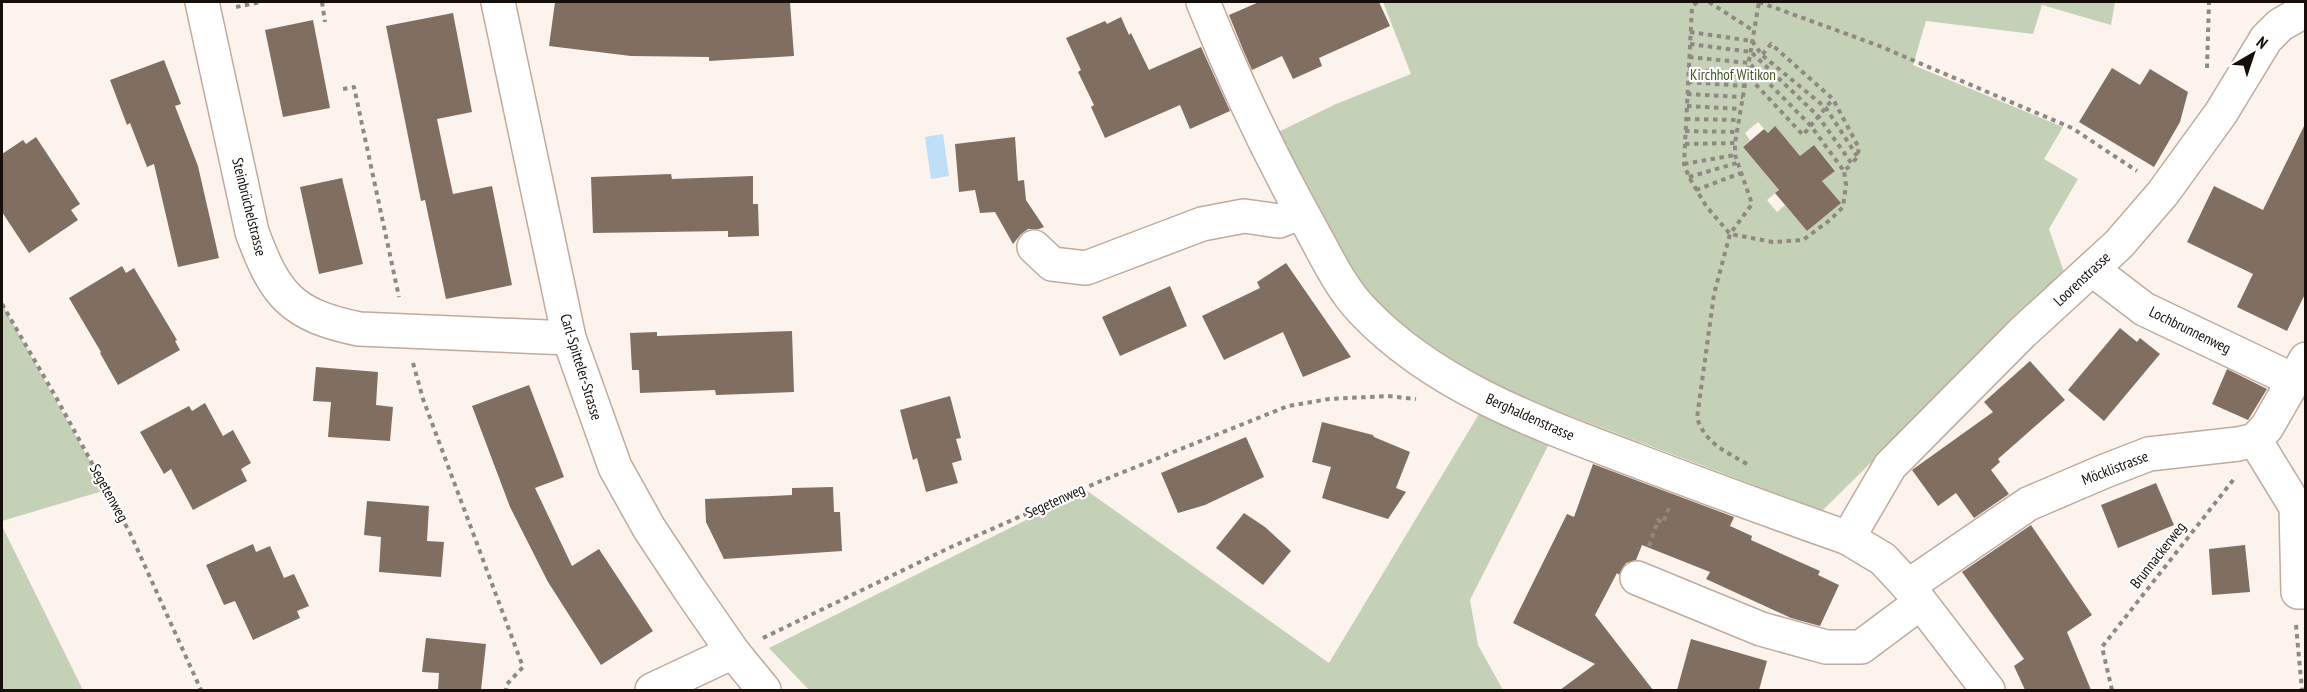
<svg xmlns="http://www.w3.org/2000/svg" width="2307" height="692" font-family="'PT Sans Narrow',sans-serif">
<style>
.green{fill:#c5d1b6;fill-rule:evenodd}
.water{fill:#bfdef7}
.building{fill:#806e61}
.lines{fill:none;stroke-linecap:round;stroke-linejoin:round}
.minor-casing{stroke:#bfaa9d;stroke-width:36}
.path{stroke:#908883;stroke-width:4;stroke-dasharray:4.5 4.5;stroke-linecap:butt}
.minor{stroke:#fff;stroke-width:33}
.labels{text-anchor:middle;stroke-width:4.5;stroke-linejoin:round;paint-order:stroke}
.park-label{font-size:15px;fill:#445726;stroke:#fff}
.street-label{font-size:15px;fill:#150e09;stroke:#fff}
</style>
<rect width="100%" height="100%" fill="#fcf3ed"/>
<g class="green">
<path d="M1383,2H2115L2111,25L2042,5L2033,34L1926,21L1913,65L2063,127L2044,159L2078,179L2049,229L2064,272L1822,511L1531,401L1453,365L1406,332L1359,287L1274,134L1336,104L1411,74ZM1758,122L1768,133L1775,127L1800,156L1814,145L1835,170L1822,181L1840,202L1807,231L1785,205L1777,212L1767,200L1779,190L1743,147L1750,140L1745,133Z"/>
<polygon points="2,304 106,490 2,521"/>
<polygon points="1482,409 1552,438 1470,600 1478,645 1503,690 809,690 769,648 1086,490 1329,663"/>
<polygon points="2,526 83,690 2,690"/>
</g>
<polygon class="water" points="943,134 949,176 931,179 925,137"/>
<g class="building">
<polygon points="555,2 790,2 794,56 709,61 709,57 631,56 549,46"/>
<polygon points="1259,2 1379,2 1390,26 1319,58 1322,66 1293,79 1282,56 1252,70 1244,52 1229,15"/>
<polygon points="453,13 472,112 437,119 446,162 453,194 492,186 512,285 446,299 425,200 421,201 386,26"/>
<polygon points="1121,17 1129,35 1131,33 1149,70 1201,47 1230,111 1190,129 1180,105 1105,138 1091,107 1094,105 1078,72 1081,70 1066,38 1105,21 1107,24"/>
<polygon points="313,20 330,108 283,117 265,30"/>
<polygon points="164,60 181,104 175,106 198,166 219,258 178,267 154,164 147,167 130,123 127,125 110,80"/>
<polygon points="2112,68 2140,85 2150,69 2188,92 2180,122 2154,167 2079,122"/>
<polygon points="2306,122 2306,292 2287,331 2237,307 2253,274 2187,242 2214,186 2263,210"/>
<polygon points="1775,126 1800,156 1814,145 1835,171 1822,181 1841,203 1807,231 1775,193 1779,190 1743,147 1764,129 1768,133"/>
<polygon points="36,137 80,204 71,210 78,220 29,253 2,212 2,154 23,140 26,144"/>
<polygon points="1015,137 1018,181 1024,180 1026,200 1044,227 1039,229 1028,229 1021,234 1013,244 995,212 980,213 975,190 959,192 955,144"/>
<polygon points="671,174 672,179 753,176 753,204 758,204 759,236 728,237 728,231 593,233 591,177"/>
<polygon points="342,178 363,264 319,274 300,187"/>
<polygon points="1286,263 1351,357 1303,377 1283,332 1224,360 1202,316 1260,288 1257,282"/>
<polygon points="122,266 126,273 134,268 177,340 175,341 180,350 118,385 100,353 101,352 69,298"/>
<polygon points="1170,286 1187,326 1120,356 1102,317"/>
<polygon points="2120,328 2137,342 2140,338 2160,354 2104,421 2068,390"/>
<polygon points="792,331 794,392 716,395 715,390 640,393 639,370 632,370 630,333 657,332 657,336"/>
<polygon points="2030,361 2065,400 1998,459 2000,462 1991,470 2009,494 1974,518 1956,493 1938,506 1912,470 1993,412 1984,402"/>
<polygon points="316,367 378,372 376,405 393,407 390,441 328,437 331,402 313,401"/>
<polygon points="2227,369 2267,389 2248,420 2212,404"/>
<polygon points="529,385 564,477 535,488 572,566 599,549 653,631 601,665 548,582 510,507 472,406"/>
<polygon points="950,396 961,438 956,439 962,460 952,463 958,483 926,492 917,458 913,460 900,410"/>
<polygon points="205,403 223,436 233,430 251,463 241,469 247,481 193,510 171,469 164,474 140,432 189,406 192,411"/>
<polygon points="1322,422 1373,435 1374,437 1410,452 1396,488 1406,492 1388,519 1322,498 1331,467 1312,462"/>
<polygon points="1246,437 1264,477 1205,505 1178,513 1161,473"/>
<polygon points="1593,464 1734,517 1730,526 1752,536 1751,540 1820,571 1818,575 1839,585 1820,626 1791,618 1706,579 1710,572 1642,545 1636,560 1626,563 1619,575 1617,573 1595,615 1653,690 1560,690 1595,664 1513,623 1567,514 1574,517"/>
<polygon points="2156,483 2174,525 2118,548 2101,505"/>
<polygon points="833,487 834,512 840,512 842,551 724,559 706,522 705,499 792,495 792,488"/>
<polygon points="367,501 429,506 427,541 444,542 441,577 379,572 381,537 364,535"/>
<polygon points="1244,513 1265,527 1291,551 1263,585 1216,548"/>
<polygon points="2031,525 2092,615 2067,632 2091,690 2025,690 2014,666 2024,659 1962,572"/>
<polygon points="253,544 256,552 270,546 284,578 294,574 309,606 297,611 300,618 253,640 235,601 224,605 206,565"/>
<polygon points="2245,545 2250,592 2212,595 2209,549"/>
<polygon points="426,638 486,644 481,690 438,690 439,673 422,672"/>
<polygon points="1691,639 1767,661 1759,690 1677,690"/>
</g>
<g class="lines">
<defs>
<g id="minor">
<path d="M202,2L252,232C275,295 291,315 359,329L569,338"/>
<polyline points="498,2 569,338 615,467 649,528 690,590 733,652 764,690"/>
<path d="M1203,2C1234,79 1269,154 1310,227C1326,256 1340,287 1363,311C1435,387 1540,424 1635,460C1706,487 1777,513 1848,538L1883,559L1908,586L1988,690"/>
<polyline points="1034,247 1052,264 1086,268 1202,224 1244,216 1279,221 1301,212"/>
<polyline points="2093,270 2144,309 2293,380"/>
<polyline points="2255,440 2296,507 2298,592 2306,592"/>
<polyline points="1848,538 1890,466 2022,333 2119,244 2163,193 2221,113 2266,39 2280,25 2299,14 2306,12"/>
<polyline points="1637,578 1761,629 1826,647 1861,647 1920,603"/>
<polyline points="1908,586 2028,504 2105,471 2149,454 2238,444 2255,440 2267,427 2306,359"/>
<polyline points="652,690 733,652"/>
</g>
</defs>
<use href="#minor" class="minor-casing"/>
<g class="path">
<polyline points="322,2 325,22"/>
<polyline points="1697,2 1692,7 1684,164 1689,177 1706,206 1730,234 1773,242 1803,240 1830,220 1843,207 1846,185 1844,171"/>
<polyline points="1709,2 1754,31"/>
<polyline points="1759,2 1877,45 2072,128 2137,171"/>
<polyline points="236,7 261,2"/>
<polyline points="1690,32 1752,41 1762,55 1826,108 1857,156"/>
<polyline points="1690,44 1751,52 1818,116 1852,164 1857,157 1859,148 1833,99 1771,44 1762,55"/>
<polyline points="1689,57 1749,63 1811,126 1844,171 1852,164"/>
<polyline points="2207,68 2209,2"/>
<polyline points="1688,69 1747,75 1803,135 1833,99"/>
<polyline points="1688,82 1745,86"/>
<polyline points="343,89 354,87 399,297"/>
<polyline points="1687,94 1743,97"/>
<polyline points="1687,106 1741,109"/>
<polyline points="1686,119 1739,120"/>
<polyline points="1685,131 1737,132"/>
<polyline points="1685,144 1735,143"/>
<polyline points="1684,164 1735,155"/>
<polyline points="1689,177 1737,163"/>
<polyline points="1696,190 1741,173"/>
<polyline points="2,304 57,399 130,533 201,690"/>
<polyline points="413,363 423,399 523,667 507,684 506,690"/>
<path d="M1747,464C1725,451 1706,444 1697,418L1714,294L1730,234L1752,204L1735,155V143L1759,2"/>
<polyline points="1649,546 1658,520 1663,523 1669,508"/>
<polyline points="2296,625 2302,690"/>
<polyline points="763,638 951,547 1101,481 1288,406 1329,399 1388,396 1416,399"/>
<polyline points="2112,690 2102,647 2234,479"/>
</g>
<use href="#minor" class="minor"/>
</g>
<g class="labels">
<g class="park-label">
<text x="1733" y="80">Kirchhof Witikon</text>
</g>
<g class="street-label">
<text transform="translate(249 207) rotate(76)" y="5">Steinbrüchelstrasse</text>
<text transform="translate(2082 279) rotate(-43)" y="5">Loorenstrasse</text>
<text transform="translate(2190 330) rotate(26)" y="5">Lochbrunnenweg</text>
<text transform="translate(581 367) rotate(73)" y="5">Carl-Spitteler-Strasse</text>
<text transform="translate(1530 417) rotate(24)" y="5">Berghaldenstrasse</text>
<text transform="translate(2115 468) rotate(-21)" y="5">Möcklistrasse</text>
<text transform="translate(109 493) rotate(61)" y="5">Segetenweg</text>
<text transform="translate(1055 501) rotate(-24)" y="5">Segetenweg</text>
<text transform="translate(2158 555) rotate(-52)" y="5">Brunnackerweg</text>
</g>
</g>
<rect width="2307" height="692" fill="none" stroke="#150e09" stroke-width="6"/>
<g transform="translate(2253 54) rotate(39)" stroke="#ffffff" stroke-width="4.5" paint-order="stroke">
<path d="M0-4.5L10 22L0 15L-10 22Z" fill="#150e09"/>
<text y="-9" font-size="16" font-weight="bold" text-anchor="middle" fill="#150e09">N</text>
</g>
</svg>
